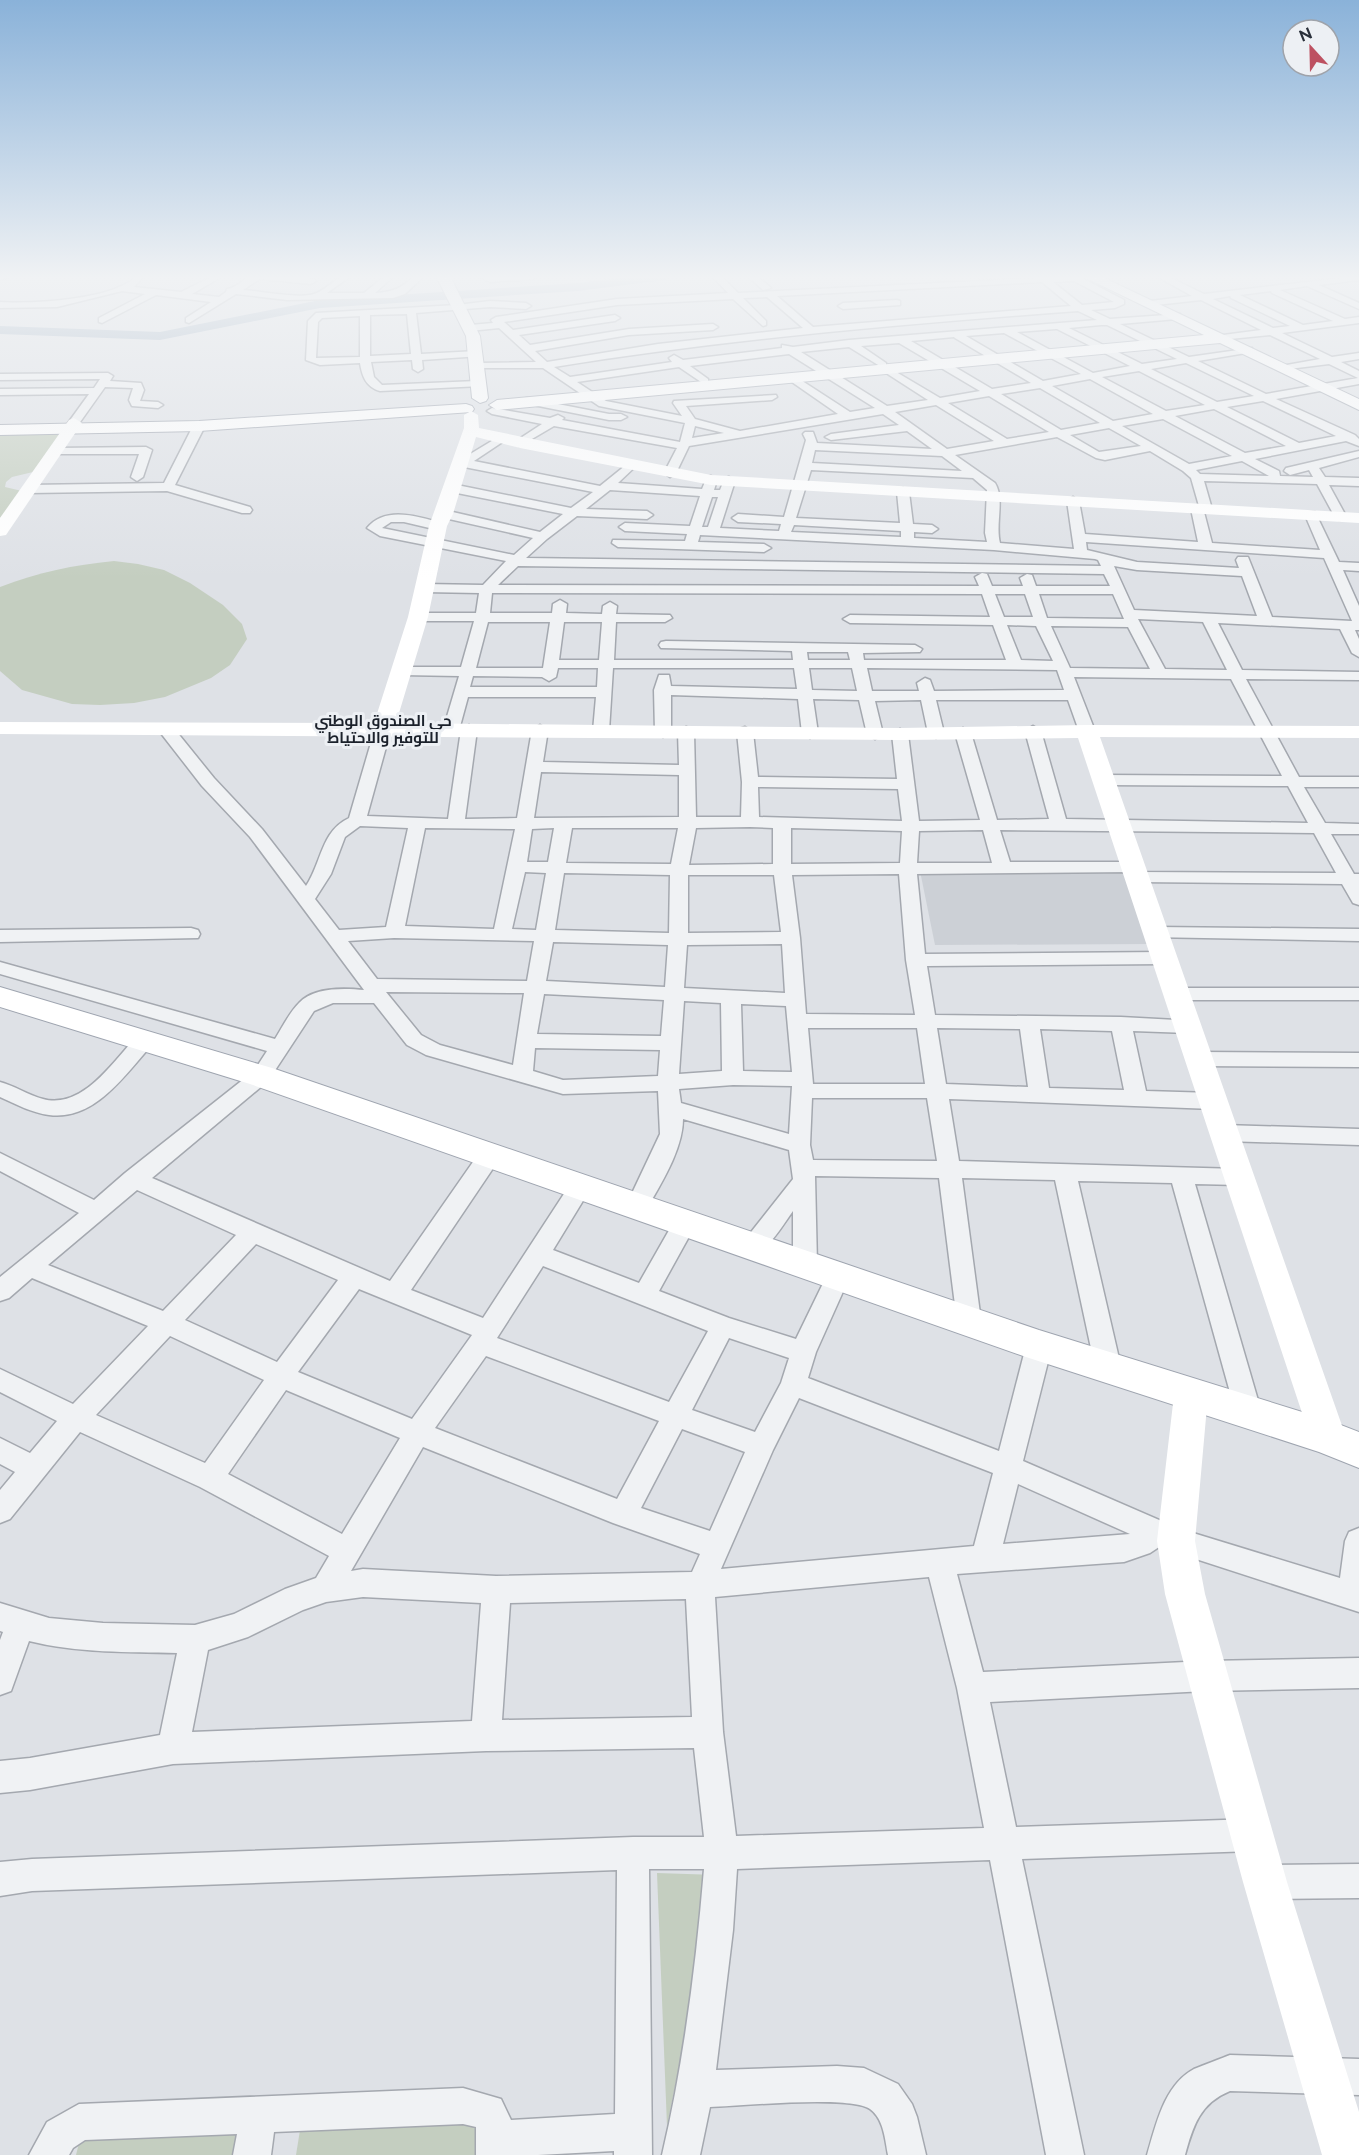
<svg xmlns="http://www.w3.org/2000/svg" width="1359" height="2155" font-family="Raleway,Cairo,sans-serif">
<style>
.built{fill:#ccd0d6}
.green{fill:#c4cec0}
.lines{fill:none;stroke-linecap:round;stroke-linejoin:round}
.river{fill:#9dafc2;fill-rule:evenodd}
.street-casing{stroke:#a4a8af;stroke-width:3}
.primary-casing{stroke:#9fa5b0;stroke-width:2}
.street{fill:#f0f2f4;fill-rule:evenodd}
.secondary{fill:#fff;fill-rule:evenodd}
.primary{fill:#fff;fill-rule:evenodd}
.labels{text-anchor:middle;stroke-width:6;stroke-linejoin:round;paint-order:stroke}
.far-neighbourhood-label{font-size:15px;font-weight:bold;fill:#1b212b;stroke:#edf0f4}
</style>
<rect width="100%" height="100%" fill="#dee1e6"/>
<polygon class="built" points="1124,870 1152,944 935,945 920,871"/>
<g class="green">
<polygon points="0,433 52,433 59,435 33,472 12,477 6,482 5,487 22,491 0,518"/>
<path d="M114,561L138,564L164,570L190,583L223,605L242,624L247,639L230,665L211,678L165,697L134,703L100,705L72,704L22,690L0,671V587C39,572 73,565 114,561Z"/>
<polygon points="657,1873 717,1875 667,2126"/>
<polygon points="478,2123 476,2155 296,2155 301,2124"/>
<polygon points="244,2130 240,2155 76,2155 82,2131"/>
</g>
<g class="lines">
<polygon class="river" points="634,276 672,276 665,280 578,291 320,308 160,340 0,334 0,326 160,332 320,300 578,283"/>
<defs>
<g id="street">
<polygon points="0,276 12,276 0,280"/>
<path d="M136,276H144L134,287L181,292L213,276H223L192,294L219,297L226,292L227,289C237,288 243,278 253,276C264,273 307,275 316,281L311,284L260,279L243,290C260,291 299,299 314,294C329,289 335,275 351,276L327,293H364L385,276H394L375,293C394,292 401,288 415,276L423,277L405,294L393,298L287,300L236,294L189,323L186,322V318L211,302L156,295L102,323L99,322V318L145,294L122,291L57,307L0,308V302C31,304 115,300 136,276Z"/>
<polygon points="478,276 537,276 533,279 490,282"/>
<path d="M712,276H721L738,293L1078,276L1124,300V304L1115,308L1091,310L1110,319L1180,314V318L1177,319L1120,324L1189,357L1252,348V352L1198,361L1266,394L1358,378L1329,364L1281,370V366L1320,359L1270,335L1220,340V336L1223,335L1261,330L1201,300L1147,306V302L1150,301L1192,296L1156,276H1167L1204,294L1359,276V280L1319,285L1359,303V309L1307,286L1280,290L1345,319L1359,317V323L1282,333L1332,357L1359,353V359L1341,362L1359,371V384L1276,399L1355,435L1359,439V446L1346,441L1255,459L1279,471L1280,476L1313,477L1309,470L1290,475L1284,471L1286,468L1359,451V457L1319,468L1325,477L1359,478V486L1329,485L1346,516L1340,520L1336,519L1317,484L1204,481L1212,509L1204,512L1212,543L1320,550L1305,515L1307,512H1315L1339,562L1359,563V571L1343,570L1359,606V630H1355L1359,639V657L1352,653L1340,629L1218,623L1242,670L1359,672V680L1246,679L1299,777H1359V787H1304L1325,823L1359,824V834H1331L1354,874H1359V905L1353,903L1342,884L1137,882L1131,881L1128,877L1131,873L1137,872L1336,873L1314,833L1000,830L1010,862H1133L1139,863L1142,867L1139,871L1133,872L917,874L925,954L1164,952L1171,954L1174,958L1171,962L1164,964L927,966L935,1015L1121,1017L1195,1021L1198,1026L1195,1031L1188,1033L1133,1031L1146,1091L1213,1093L1221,1096L1224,1101L1221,1106L1213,1109L949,1099L959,1161L1239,1169L1247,1171L1250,1177L1247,1183L1239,1185L1195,1184L1262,1414L1258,1422L1249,1425L1240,1422L1236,1414L1172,1183L1078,1181L1121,1367L1117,1375L1108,1378L1099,1375L1095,1367L1055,1180L962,1178L981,1321L978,1328L969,1331L960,1328L957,1321L939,1178L815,1176L817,1265L813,1272L805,1274L797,1272L793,1265V1211C781,1227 765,1259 744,1252L740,1246L793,1179L789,1150L683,1119C683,1150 660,1185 645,1212L637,1215L629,1212L626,1206L660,1134L658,1091L563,1094L426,1055L407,1045L374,1003H333L314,1011L268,1081L152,1178L390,1281L482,1149L490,1147L498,1149L501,1155L498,1161L411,1290L483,1318L573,1180L581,1178L589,1180L592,1186L553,1250L639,1283L676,1218L684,1215L692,1218L696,1224L659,1291L729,1318L796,1339L830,1269L838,1266L846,1269L850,1276L816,1352L808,1378L999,1451L1026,1346L1030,1339L1039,1336L1048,1339L1052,1346L1023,1461L1180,1529L1340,1578L1345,1541L1349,1532L1359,1528V1612L1159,1547L1150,1553L1124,1562L957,1574L983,1672L1206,1661L1359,1658V1688L1206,1691L990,1702L1016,1827L1253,1819L1264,1824L1269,1835L1264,1846L1253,1851L1022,1859L1084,2155H1046L990,1860L737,1869L733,1930L716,2070L837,2066L864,2068L898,2084L912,2104L917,2117L926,2155H888C885,2140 884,2119 870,2109C851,2095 740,2106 710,2107L700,2155H662C684,2061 696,1965 704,1869H649L652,2155H614V2151L538,2155H476V2127L463,2124L274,2132L271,2155H233L237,2134L85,2140L73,2148L69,2155H29L47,2122L79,2104L463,2088L501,2099L511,2120L615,2114L617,1870L32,1891L0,1896V1862L32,1859L633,1837H704L694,1748L486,1751L173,1764L30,1790L0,1793V1761L30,1758L160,1735L177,1653C128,1652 77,1653 29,1641L11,1691L0,1695V1640L3,1632L0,1631V1603L49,1618L103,1623L195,1625L234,1614L285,1589L316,1578L329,1556L200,1487L80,1432L10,1519L0,1523V1490L15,1472L0,1464V1438L30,1453L57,1421L0,1392V1369L73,1404L148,1326L32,1278L9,1298L0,1301V1277L79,1213L0,1171V1153L94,1200L125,1173L254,1071L267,1051L0,974V962L275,1039C282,1028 289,1013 299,1003C313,987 345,988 364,990L250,837L202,786L160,732L158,729L160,726H172L214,778L262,829L306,886C322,862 321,831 349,818L375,729L383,724L391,729L367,816L448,819L461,730L469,725L477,730L465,819L517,818L532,730L540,725L548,730L543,762L679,765L678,732L686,727L692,729L694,732L696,817H741L742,782L737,732L739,729L745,727L753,732L758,777L897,779L892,734L900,729L908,734L919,821L980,820L955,733L963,728L971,733L997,820L1049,819L1025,731L1033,726L1041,731L1066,819L1308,823L1288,786L1104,785L1096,780L1104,775L1282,776L1231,679L1074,677L1095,731L1087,736L1079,731L1068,700H936L944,733L936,738L928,733L921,700L875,701L883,734L875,739L867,734L859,700L813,699L818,733L810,738L802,733L798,699L671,695V732L663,737L655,732L654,690L659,675H669L671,686L797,689L794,668H613L609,731L607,734H595L593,731L596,697H468L459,730L451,735L445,733L443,730L459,676L401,675L394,671L401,667H461L474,621H418L411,617L418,613H476L479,593L424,592L417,588L424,584L483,585L506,561L380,536L367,528C386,505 418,517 442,523L444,526L438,530L404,522H391L382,528L514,555L533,538L440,517L438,514L444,510L540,532L563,514L452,492L446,488L448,485L452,484L571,508L593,492L459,466L455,464V460L462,459L500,436L506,439L504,441L474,461L600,486L631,461L637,465L618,483L702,489L707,477L711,476L717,480L714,490H720L725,478L729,477L735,481L720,528L779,531L781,524L738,522L732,518L738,514L784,517L806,440L803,434L805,432H813L817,443L932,449L907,431L831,440L825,437L831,434L899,425L883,414L689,446L676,473L670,477L664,473L677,448L554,426L520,446L516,445V441L542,424L492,414L487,411L492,408L550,418L558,415L564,418L562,420L680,442L685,423L599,406L543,368H475V364L479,363L536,362L499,328L470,331L465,328L470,325L493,323L491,320L496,317L617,299L728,293ZM1074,281L1114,302L1082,305L1053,282ZM1042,282L1071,306L813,327L777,296ZM1271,291L1272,293L1333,321L1303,325L1240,295ZM1230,296L1231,298L1290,326L1273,328L1213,299ZM767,297L803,328L658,344L547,362L535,351L629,335L713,330L718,327L713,324L629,329L530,345L519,335L615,321L620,318L615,315L513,330L504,322L617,305L733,299L763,326L766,325V321L743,298ZM1078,311L1097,320L849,340L793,347L782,345V348L683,360L674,355L669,358L672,362L570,377L554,367C728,339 903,324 1078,311ZM1101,325H1107L1177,359L1142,364L1069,328ZM1056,329H1057L1130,366L1093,373L1017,332ZM1004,333L1081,374L1043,381L966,336ZM954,337L955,338L1031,383L992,389L911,341ZM899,343L980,391L940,398L886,366V363L861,346ZM849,347L883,368V371L928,400L887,406L801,352ZM789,354L875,408L850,412L793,375L788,378L789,380L838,414L740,431L695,419L686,406L772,400L777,397L776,395L674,401L673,403L682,416L606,401L577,382L679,367L704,384L708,383V379L690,366ZM1186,363L1254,396L1217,402L1151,369ZM1139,371L1205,405L1166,411L1102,377ZM1090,379L1153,414L1113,421L1052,386ZM1040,388L1100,423L1061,430L1001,394ZM989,396L1049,432L1007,439L948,403ZM1263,401L1336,436L1299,443L1227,407ZM936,405L994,441L947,449L895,412ZM1214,409L1286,446L1245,453L1175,416ZM1163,419L1232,456L1189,464L1122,426ZM695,426L724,433L692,438ZM1109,428L1141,446L1099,452L1070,435ZM1057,437L1096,458L1105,460L1150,451L1183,471L1191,478L1199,506L1191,509L1198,542L1085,534L1079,501L1073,497L1067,501L1074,549L1000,543C995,524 1005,499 995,483L955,455ZM815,450L942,456L962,471L812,463ZM1242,461L1269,476L1200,474L1196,470ZM811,470L973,478L987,490L985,533L987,542L914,538V532L932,533L938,529L932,525L913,524L909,492L903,488L897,492L900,523L796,518ZM610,490L700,496L690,526L625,523L619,527L625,531L687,534L685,541L613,540L612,543L618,547L764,552L771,548L764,544L698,542L700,535L994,550L1095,559L1098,560L1101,566L526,558L547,539L577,516L647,519L653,515L647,511L586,509ZM712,497H718L708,527H702ZM794,525L901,531V537L791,532ZM1086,542L1324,558L1352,621L1272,617L1248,557H1238L1236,560L1239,568L1137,562L1087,550ZM518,566L1104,574L1110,586H1036L1032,575L1027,574L1020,578L1023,586H992L987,574L982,573L975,577L979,586L498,585ZM1114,566L1137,570L1242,576L1257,616L1134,610ZM492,593L982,594L990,617L850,615L843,619L850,623L993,625L1006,660H864L863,653L920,652L922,649L915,645L666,641L661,642L659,645L661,648L792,651L793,660H614L616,622H665L672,618L670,615L616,614L617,606L610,602L603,606L602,614L566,613L567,604L560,600L553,604L552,613H490ZM995,594H1025L1033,617H1004ZM1039,594H1113L1124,619L1047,618ZM1138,619L1203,622L1227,670L1165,669ZM488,622H550L543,668H476ZM564,622H602L599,660H559ZM1007,625L1036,626L1053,661L1021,660ZM1051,626L1128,627L1150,669L1070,668ZM807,652H848L850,660H808ZM558,668H598L597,687H470L473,676L542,677L549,681L556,677ZM809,668H852L857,691L812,690ZM867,668L1057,670L1064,690L934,691L930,680L925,678L917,683L919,691H872ZM541,772L679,775V817L534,818ZM758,787L898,789L902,821L759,817ZM360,826L408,828L386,927L339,930L315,899L331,874L345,837ZM750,827L773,828V864L689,865L696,828ZM425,828L515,829L494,929L405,926ZM554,828L548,862H527L532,829ZM572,828H678L671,864L566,863ZM791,828L902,831L900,863L791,864ZM983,830L992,863H917L919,831ZM525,872L546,873L536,930L512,929ZM564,873L670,875L669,933L555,930ZM899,874L906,960L915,1015L806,1014L800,938L792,875ZM688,875H774L781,932L688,933ZM394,938L534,941L527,981L377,979L348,941ZM553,942L668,945L665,987L546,981ZM782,944L785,993L684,988L687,945ZM386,992L524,993L513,1065L440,1045L421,1035ZM544,994L664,1000L661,1036L537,1034ZM684,1001L721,1003L722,1071L679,1074ZM741,1004L786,1006L792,1072L743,1071ZM808,1028H917L925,1084H813ZM937,1028L1020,1029L1028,1087L946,1084ZM1040,1029L1112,1031L1124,1090L1049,1088ZM535,1048L660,1050L658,1076L563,1080L533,1071ZM733,1085L792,1086L789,1134L681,1103L679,1089ZM812,1098H927L937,1161L813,1160L810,1145ZM137,1190L236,1235L163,1311L48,1265ZM256,1244L338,1280L277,1362L185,1320ZM543,1266L708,1331L669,1402L497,1338ZM359,1289L472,1335L412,1419L298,1372ZM170,1336L264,1380L205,1463L96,1415ZM729,1338L789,1358L781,1383L755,1432L692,1410ZM486,1356L659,1421L617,1499L435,1428ZM286,1390L400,1438L342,1534L228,1474ZM799,1398L993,1473L974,1546L721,1569L773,1450ZM682,1429L745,1452L710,1531L641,1508ZM423,1447L613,1523L700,1554L692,1572L496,1576L363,1569L351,1571ZM1018,1484L1130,1534L1003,1544ZM929,1577L957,1688L984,1828L736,1836L723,1732L715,1597ZM363,1597L481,1603L472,1721L192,1732L208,1650L248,1637L303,1610L326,1602ZM686,1599L692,1717L502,1720L510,1603Z"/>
<polygon points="748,276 757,276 771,288 763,290"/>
<polygon points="897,300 900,301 900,305 843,309 838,306 843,303"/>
<path d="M490,301L526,303L531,306L526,309L490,307L416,313L421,354L477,351L481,352V356L422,360L423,369L418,372L413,369L412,360L371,362L374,377L382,385L477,381L481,382V386L380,391C366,387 362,376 360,363L320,365L306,360L308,321L316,313L457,305ZM407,314L411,354L370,356V315ZM360,316V357L316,358L318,322L322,318Z"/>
<polygon points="108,373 113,376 110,381 141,383 144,390 140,401 158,402 163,405 158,408 132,406 129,400 133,388 105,387 78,425 74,426 68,423 89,394 0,395 0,389 94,388 100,379 0,380 0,374"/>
<polygon points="527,398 609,414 621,414 627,417 621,420 609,420 523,403 523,399"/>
<polygon points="199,423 205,426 175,485 250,507 252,510 250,513 242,513 167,491 29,493 23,489 29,485 164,483 193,426"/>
<polygon points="146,447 152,450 143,477 137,481 131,477 139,454 56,454 50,451 56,448"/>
<polygon points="1156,927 1359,929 1359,941 1149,937 1147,933 1149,929"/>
<polygon points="191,928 198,930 200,934 198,938 0,942 0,930"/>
<polygon points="1177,988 1359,988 1359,1000 1177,1000 1170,999 1167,994 1170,989"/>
<path d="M143,1035L150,1037L153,1042L150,1047C124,1076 94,1121 49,1115C32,1113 16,1104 0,1097V1082C15,1086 28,1095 43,1099C82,1110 114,1061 136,1037Z"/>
<polygon points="1199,1052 1359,1053 1359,1067 1199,1066 1192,1064 1189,1059 1192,1054"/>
<polygon points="1224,1125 1359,1129 1359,1145 1224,1141 1216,1139 1213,1133 1216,1127"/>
<polygon points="1359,1864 1359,1898 1265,1899 1253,1894 1248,1882 1253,1870 1265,1865"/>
<path d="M1230,2055L1359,2059V2095L1230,2091C1200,2103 1193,2126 1185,2155H1147C1156,2125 1164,2085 1194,2069C1206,2064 1218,2060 1230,2055Z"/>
</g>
<g id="primary">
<polygon points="436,276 450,276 480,336 488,398 486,401 480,403 472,398 466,336"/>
<polygon points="1082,276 1100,276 1359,399 1359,410 1220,343 497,410 489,405 497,400 1204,335"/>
<polygon points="466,404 472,406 474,409 472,412 199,431 0,435 0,425 199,421"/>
<polygon points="0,987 272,1068 1039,1330 1328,1420 1359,1432 1359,1468 1319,1452 1026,1357 250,1084 0,1007"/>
</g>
</defs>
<use href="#street" class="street-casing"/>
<use href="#primary" class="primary-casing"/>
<use href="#street" class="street"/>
<g class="secondary">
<polygon points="471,411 478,415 479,428 711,475 1359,513 1359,523 711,485 520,448 476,437 453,514 447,526 428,617 396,723 900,728 1087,725 1359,726 1359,738 1100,737 1346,1437 1341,1448 1328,1453 1315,1448 1310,1437 1078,738 900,740 0,734 0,722 374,723 408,617 429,526 464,428 464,415"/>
<polygon points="74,418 82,423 6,535 0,536 0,518 69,420"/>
<polygon points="1191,1380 1203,1384 1208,1395 1195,1541 1205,1594 1287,1882 1359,2112 1359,2155 1322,2155 1243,1882 1165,1594 1157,1541 1174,1395 1179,1384"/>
</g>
<use href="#primary" class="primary"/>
</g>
<linearGradient id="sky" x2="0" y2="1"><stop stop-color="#8ab2d9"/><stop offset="0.48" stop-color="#f0f2f4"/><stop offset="1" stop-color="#f0f2f4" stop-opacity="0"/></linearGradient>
<rect width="1359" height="578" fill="url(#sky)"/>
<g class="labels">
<g class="far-neighbourhood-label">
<text x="383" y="726">حي الصندوق الوطني<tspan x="383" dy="17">للتوفير والاحتياط</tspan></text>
</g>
</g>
<g transform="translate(1311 48) rotate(338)"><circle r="28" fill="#edf0f4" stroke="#9fa3aa" stroke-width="1.5"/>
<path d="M0-4.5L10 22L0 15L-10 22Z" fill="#bd5161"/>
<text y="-9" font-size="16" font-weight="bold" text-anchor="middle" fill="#292f3a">N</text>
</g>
</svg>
